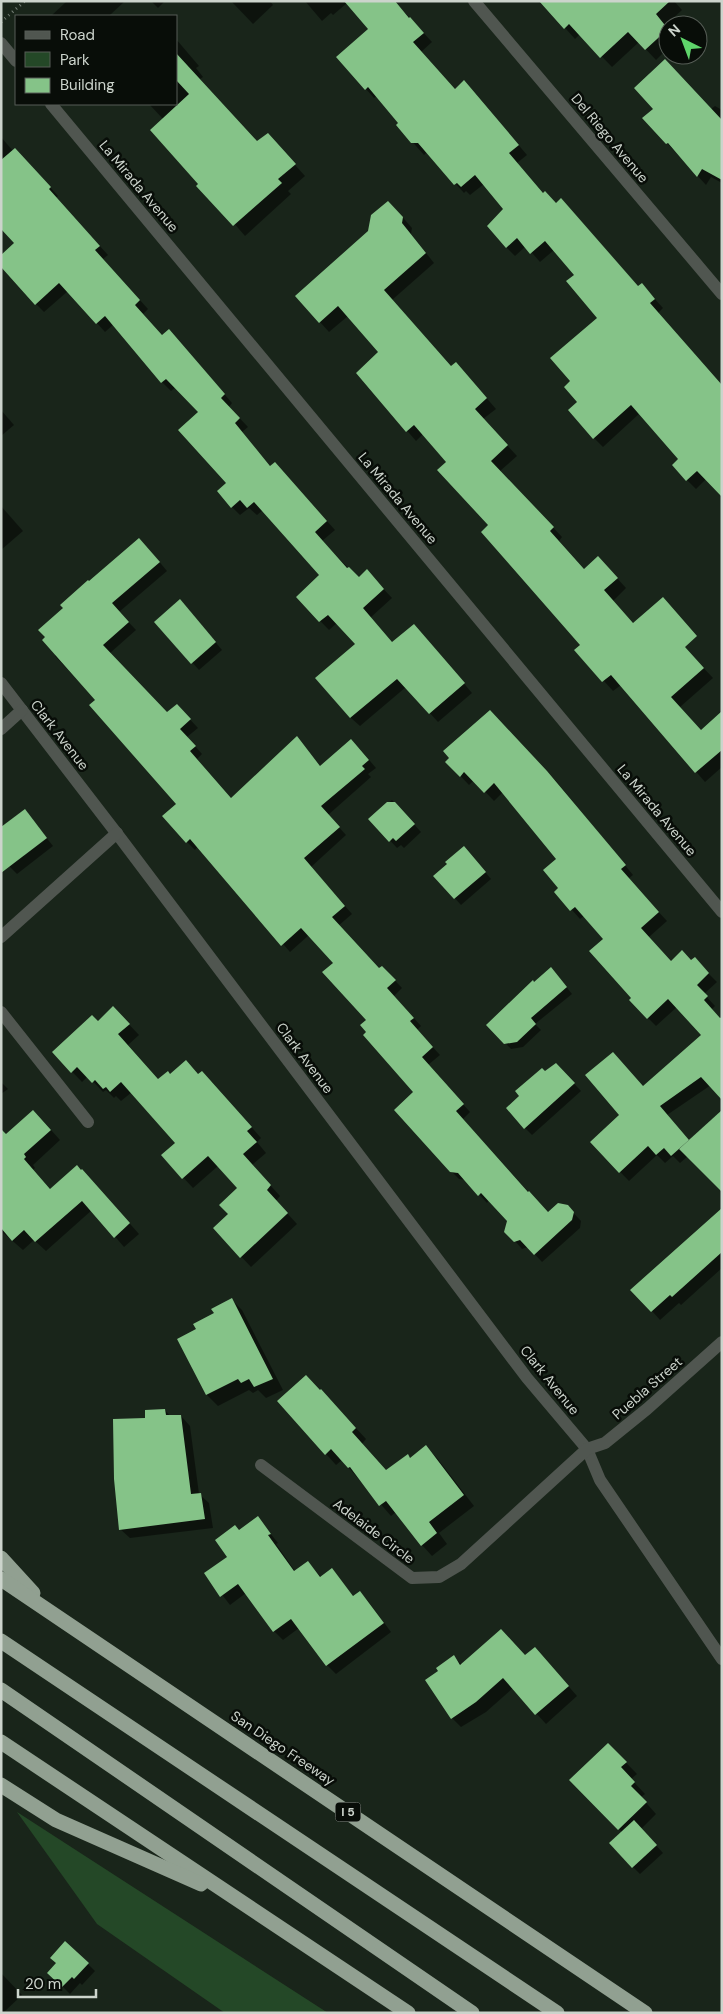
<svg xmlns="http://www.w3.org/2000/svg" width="723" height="2014" font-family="'DM Sans',sans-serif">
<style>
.green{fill:#244827}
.shadow{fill:#0007}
.building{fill:#85c388}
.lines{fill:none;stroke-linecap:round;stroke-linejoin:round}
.path{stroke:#757f76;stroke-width:3;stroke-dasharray:1 4;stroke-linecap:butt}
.minor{stroke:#505650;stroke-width:12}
.highway{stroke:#91a091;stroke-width:15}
.labels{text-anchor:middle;stroke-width:5;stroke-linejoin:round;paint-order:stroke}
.shield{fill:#080d08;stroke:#919891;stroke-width:1}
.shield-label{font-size:12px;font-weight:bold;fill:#ccd4cc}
.street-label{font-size:14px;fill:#ccd4cc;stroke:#080d08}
</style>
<rect width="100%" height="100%" fill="#19251a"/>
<polygon class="green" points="17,1812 328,2013 225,2013 97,1924"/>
<g class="shadow">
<polygon points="67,1 125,1 109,16 51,16"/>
<polygon points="151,1 165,1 158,8"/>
<polygon points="231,1 270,1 273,5 253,24"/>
<polygon points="305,1 394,1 432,42 421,52 456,90 473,91 527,155 517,163 544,194 638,288 642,285 663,308 658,313 706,479 696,489 687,480 679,459 640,413 603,447 594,438 578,402 572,381 598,319 575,275 554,250 540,262 526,246 515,256 506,247 505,210 484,184 470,195 466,191 464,193 427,152 424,155 416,146 398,125 400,123 377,96 374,98 366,89 370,29 347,3 333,15 331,13 322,21"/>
<polygon points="541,1 674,1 682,10 666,25 668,28 668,48 656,60 639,42 612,67 580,34 575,39"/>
<polygon points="176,39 199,66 196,68 203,77 200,79 257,142 278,146 305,176 288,191 291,194 245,236 200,184 163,119 149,104 176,104"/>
<polygon points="715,106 722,110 722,183 711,177 706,185 667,143"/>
<polygon points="1,137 13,151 24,158 58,196 56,198 108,255 103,259 148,309 143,314 163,336 177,339 232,403 229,407 248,427 242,432 271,467 283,472 335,530 322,541 359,579 375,580 392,598 370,618 393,644 422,634 472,693 438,722 406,687 360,726 351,718 317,678 356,644 337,623 329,630 297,597 321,575 263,510 257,515 249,508 240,515 232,507 228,483 200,412 176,387 171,391 162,382 114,324 105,332 68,291 44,312 36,304 16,243 1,227"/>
<polygon points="398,212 412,228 411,234 434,263 392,300 452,367 465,373 496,409 483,419 517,456 500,471 562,537 559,541 585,570 607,567 626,588 613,601 634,625 680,643 713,678 680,707 701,731 722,713 722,767 705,782 621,685 613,691 576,650 582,645 490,525 447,462 423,434 416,441 357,373 380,352 348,316 329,332 320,322"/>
<polygon points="1,410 14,425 1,436"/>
<polygon points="1,506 23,531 1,550"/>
<polygon points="147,547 167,571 119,612 136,630 110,653 167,714 184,713 198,728 187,737 202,754 197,759 232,799 304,746 321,767 359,748 376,768 368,774 371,777 328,815 346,835 311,867 352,914 338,926 380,970 382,967 402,988 394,996 421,1026 417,1030 440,1055 428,1065 470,1112 463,1119 548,1214 567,1206 581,1221 580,1228 542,1262 528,1247 522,1249 515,1241 508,1221 489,1200 487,1203 466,1180 459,1179 451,1171 415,1092 367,1032 368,1020 335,963 309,935 290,952 198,846 195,850 187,842 164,816 178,804 96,700 55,656 65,608 89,582"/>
<polygon points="187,608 222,650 199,670 156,622"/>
<polygon points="498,720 556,781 633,875 628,879 667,921 649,937 671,962 692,962 703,968 717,982 704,994 715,1006 712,1009 711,1085 667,1115 690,1141 688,1156 680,1163 673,1156 665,1163 657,1155 629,1181 591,1142 620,1115 643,1087 703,1035 677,1007 656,1026 648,1018 633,998 605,939 584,916 580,919 556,892 560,888 558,859 503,792 494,801 474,780 469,785 447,762"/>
<polygon points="392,800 421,832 404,848 401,845 397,848 370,819"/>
<polygon points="25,811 53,846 17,874 8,865"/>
<polygon points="470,854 491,879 461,905 435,876"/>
<polygon points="556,974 572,994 535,1024 541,1030 523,1047 511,1049 488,1025 534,983"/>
<polygon points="123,1018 139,1035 128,1045 159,1080 171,1075 199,1075 212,1082 261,1138 257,1142 266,1153 252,1165 280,1196 276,1201 297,1224 251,1267 214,1228 230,1214 239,1188 218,1166 193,1188 163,1156 177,1143 132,1092 121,1101 116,1096 114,1098 106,1090 103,1092 88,1076 82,1082 53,1052 98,1022"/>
<polygon points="563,1072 581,1091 532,1135 525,1128 545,1073"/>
<polygon points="1,1082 8,1089 1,1094"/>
<polygon points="43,1121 60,1140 33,1165 35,1168 33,1170 51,1190 92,1181 139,1234 124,1247 92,1210 46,1251 34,1240 23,1250 1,1231 1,1140"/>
<polygon points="722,1210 722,1268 681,1305 679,1303 660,1320 652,1311"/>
<polygon points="232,1300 242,1310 283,1390 266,1398 258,1390 253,1393 249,1390 218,1406 207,1395 179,1339 197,1330"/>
<polygon points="321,1390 366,1439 362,1444 386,1471 407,1455 411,1459 426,1447 437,1458 474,1506 439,1533 447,1544 432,1556 422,1545 396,1512 391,1516 342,1460 336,1465 278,1401"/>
<polygon points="165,1410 171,1417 181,1416 190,1426 199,1494 209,1503 213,1528 130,1538 120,1529 146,1419"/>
<polygon points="258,1518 278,1543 276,1544 295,1571 308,1562 321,1577 332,1570 354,1597 360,1592 368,1601 391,1632 336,1674 327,1665 299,1628 283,1640 274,1631 246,1593 230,1605 206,1574 229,1557 240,1531"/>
<polygon points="525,1656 544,1658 577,1696 546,1724 513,1688 486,1712 461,1727 452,1718 440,1672 454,1657 462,1665"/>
<polygon points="608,1744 637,1774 631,1779 645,1794 641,1797 656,1814 641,1829 663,1853 640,1874 633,1867 622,1832 570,1780"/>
<polygon points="58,1964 88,1964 95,1971 82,1985 80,1983 70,1994 49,1973"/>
<polygon points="1,1973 22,1995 3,2013 1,2013"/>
</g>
<g class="building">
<polygon points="344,1 395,1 409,18 410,17 424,33 413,42 455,89 464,80 519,145 509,153 543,193 545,191 556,203 561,198 638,286 642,283 655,299 650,303 722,385 722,497 697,471 686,481 672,465 678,459 631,405 593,439 568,410 577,402 564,387 570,381 550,358 597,318 566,281 574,275 545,241 530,254 517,238 506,248 487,226 503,209 475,175 461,187 457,183 454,185 418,143 411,143 396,125 398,123 368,87 365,90 336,57 368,29"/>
<polygon points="539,1 670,1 656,14 668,29 645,50 628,32 600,58 569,24 564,29"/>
<polygon points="176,53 257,141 268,133 296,164 278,179 282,183 233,226 196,186 198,184 150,130 189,94 176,80"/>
<polygon points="665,59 722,120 722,180 702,169 697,177 668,143 666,144 642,118 653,109 634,88"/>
<polygon points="15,148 51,187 49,189 100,246 95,250 140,300 135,305 162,335 169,329 225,394 221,398 240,418 235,423 270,466 275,462 327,521 315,532 347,568 349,567 359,577 367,569 384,589 363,608 392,642 414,624 465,683 429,714 397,679 350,718 315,678 355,644 328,615 319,622 296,597 319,575 254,502 247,508 240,500 231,508 217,491 226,483 178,430 198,412 166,379 161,383 105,316 96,324 59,283 35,305 1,267 1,255 14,243 1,229 1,160"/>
<polygon points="388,201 403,217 402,223 426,253 384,290 451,366 456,362 487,398 475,409 508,445 491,461 554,527 550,531 584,569 598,556 618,578 604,590 633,623 663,597 697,636 685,647 704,668 671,697 701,730 722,711 722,750 695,773 611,675 602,682 574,650 580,645 481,532 488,525 437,470 446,462 414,425 406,432 356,373 378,352 338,306 319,323 295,296 368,231 371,215"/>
<polygon points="139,538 160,562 112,603 129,622 103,645 167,712 177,704 191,719 180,729 196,746 190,751 231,798 297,736 320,766 351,739 369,760 362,766 365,769 321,806 340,827 304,858 345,906 332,917 379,968 382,966 396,980 387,988 414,1018 410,1021 433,1047 422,1057 464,1104 456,1111 528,1192 529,1191 548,1212 558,1203 568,1205 574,1212 572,1220 534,1255 520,1240 514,1242 504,1232 507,1221 481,1193 478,1196 458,1173 450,1172 394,1110 413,1092 363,1035 366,1032 360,1025 366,1020 322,972 333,963 301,928 281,946 190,839 186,843 162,816 176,804 89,705 95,700 42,640 45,637 38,630 63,608 60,605 88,580 89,581"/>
<polygon points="180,599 216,642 191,664 154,622"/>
<polygon points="490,710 547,771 626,865 621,869 659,912 641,928 671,961 682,950 691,960 695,957 709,973 697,985 708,996 704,1000 720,1018 722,1017 722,1100 701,1077 660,1106 689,1140 671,1156 664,1148 656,1155 648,1146 619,1173 590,1142 619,1115 585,1075 613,1052 643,1086 701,1035 668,999 647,1019 629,1000 631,998 589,951 603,939 575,907 570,911 554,892 558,888 543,870 556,859 494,783 484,793 464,772 460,777 445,762 449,758 443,751"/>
<polygon points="387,802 395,802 415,824 396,841 393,838 389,842 368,819"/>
<polygon points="25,809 47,838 1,873 1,827"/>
<polygon points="464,846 486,872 454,899 433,876 447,864 445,862"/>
<polygon points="551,967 567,987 531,1018 536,1024 517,1042 504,1044 486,1025 533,980 534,982"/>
<polygon points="113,1006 130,1024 118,1034 158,1079 168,1071 170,1074 186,1060 198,1074 202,1071 252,1127 247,1131 257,1142 243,1154 271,1185 267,1190 288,1213 240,1258 213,1228 228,1214 219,1205 237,1188 208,1156 182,1179 161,1155 175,1143 121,1082 110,1092 106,1087 103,1089 95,1080 92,1083 77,1067 71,1073 52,1052 92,1015 98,1021"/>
<polygon points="556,1063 575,1083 524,1129 506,1108 519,1096 515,1091 542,1068 545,1071"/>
<polygon points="33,1110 51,1130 24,1154 26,1157 24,1159 50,1189 77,1165 81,1170 82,1169 130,1223 114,1238 82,1201 35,1242 24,1230 12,1241 1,1228 1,1129 6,1134"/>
<polygon points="722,1110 722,1192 679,1149"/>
<polygon points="722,1208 722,1252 672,1297 670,1295 651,1312 630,1290"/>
<polygon points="232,1298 273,1379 254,1387 249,1379 241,1383 238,1379 206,1395 177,1339 196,1329 193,1324 214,1313 211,1309"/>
<polygon points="306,1375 320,1390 321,1389 356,1428 352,1432 386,1470 408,1454 410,1458 426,1445 464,1495 429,1522 437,1533 421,1546 386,1501 379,1506 350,1467 348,1468 331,1449 325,1455 277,1401"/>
<polygon points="165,1409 166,1415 181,1415 191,1494 201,1493 205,1519 119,1530 114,1479 113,1419 145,1418 145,1410"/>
<polygon points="258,1516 271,1534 268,1535 294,1571 308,1561 320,1577 332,1568 353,1596 360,1591 384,1623 326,1666 291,1619 273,1632 238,1584 220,1597 204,1573 227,1557 215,1540 235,1525 239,1530"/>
<polygon points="501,1629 525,1655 535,1647 569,1686 535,1715 503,1678 476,1702 451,1719 425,1680 438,1671 436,1668 454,1655 460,1665"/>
<polygon points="608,1743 627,1762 621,1767 635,1782 631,1786 647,1802 618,1830 569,1780"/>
<polygon points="634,1820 657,1845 632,1868 609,1843"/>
<polygon points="65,1941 89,1963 74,1979 72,1977 62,1987 47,1973 56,1963 50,1958"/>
</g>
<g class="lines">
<polyline class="path" points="1,22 25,1"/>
<g class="minor">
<polyline points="474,1 722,294"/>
<polyline points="1,43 16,61"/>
<polyline points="51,104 722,912"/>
<polyline points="1,683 121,839 527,1378 587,1449 600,1480 722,1659"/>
<polyline points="1,729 22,710"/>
<polyline points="1,937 117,833"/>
<polyline points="1,1012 88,1122"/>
<polyline points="261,1465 412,1578 439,1577 461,1564 587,1449 605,1443 647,1409 722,1342"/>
</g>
<g class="highway">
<polyline points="1,1558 33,1593"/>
<polyline points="1,1579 645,2013"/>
<polyline points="1,1641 557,2013"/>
<polyline points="1,1690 472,2013"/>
<polyline points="1,1742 408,2013"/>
<polyline points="1,1785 56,1820 201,1884"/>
</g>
</g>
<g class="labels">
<rect class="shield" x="335.5" y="1802.5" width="25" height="19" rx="4"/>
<g class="shield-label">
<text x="348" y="1816">I 5</text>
</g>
<g class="street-label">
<text transform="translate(610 138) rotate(50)" y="5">Del Riego Avenue</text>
<text transform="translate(139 186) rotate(50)" y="5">La Mirada Avenue</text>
<text transform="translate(398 498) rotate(50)" y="5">La Mirada Avenue</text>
<text transform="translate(60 735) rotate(52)" y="5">Clark Avenue</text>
<text transform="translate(657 810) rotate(50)" y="5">La Mirada Avenue</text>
<text transform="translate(305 1058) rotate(53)" y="5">Clark Avenue</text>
<text transform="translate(550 1380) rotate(51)" y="5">Clark Avenue</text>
<text transform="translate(647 1388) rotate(-41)" y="5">Puebla Street</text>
<text transform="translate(374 1531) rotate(37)" y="5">Adelaide Circle</text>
<text transform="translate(283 1748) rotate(34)" y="5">San Diego Freeway</text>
</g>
</g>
<rect width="723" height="2014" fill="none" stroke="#ccd4cc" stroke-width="5"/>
<rect x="15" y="15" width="162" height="90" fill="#080d08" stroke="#565d56"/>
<rect x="25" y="31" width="25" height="8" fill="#505650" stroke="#565d56"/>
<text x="60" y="40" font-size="15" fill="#ccd4cc">Road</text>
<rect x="25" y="52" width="25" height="15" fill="#244827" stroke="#565d56"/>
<text x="60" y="65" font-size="15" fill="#ccd4cc">Park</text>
<rect x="25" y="78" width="25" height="15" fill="#85c388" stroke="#565d56"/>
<text x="60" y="90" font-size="15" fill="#ccd4cc">Building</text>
<g transform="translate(683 40) rotate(318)"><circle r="24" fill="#080d08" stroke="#565d56"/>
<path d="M0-4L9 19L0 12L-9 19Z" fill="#5fd56b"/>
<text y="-8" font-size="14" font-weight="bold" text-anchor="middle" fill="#ccd4cc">N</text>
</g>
<path d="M18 1989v8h78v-8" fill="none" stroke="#ccd4cc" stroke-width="2.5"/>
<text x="25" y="1989" font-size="15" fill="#ccd4cc" stroke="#080d08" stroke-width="4" paint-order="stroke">20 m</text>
</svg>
